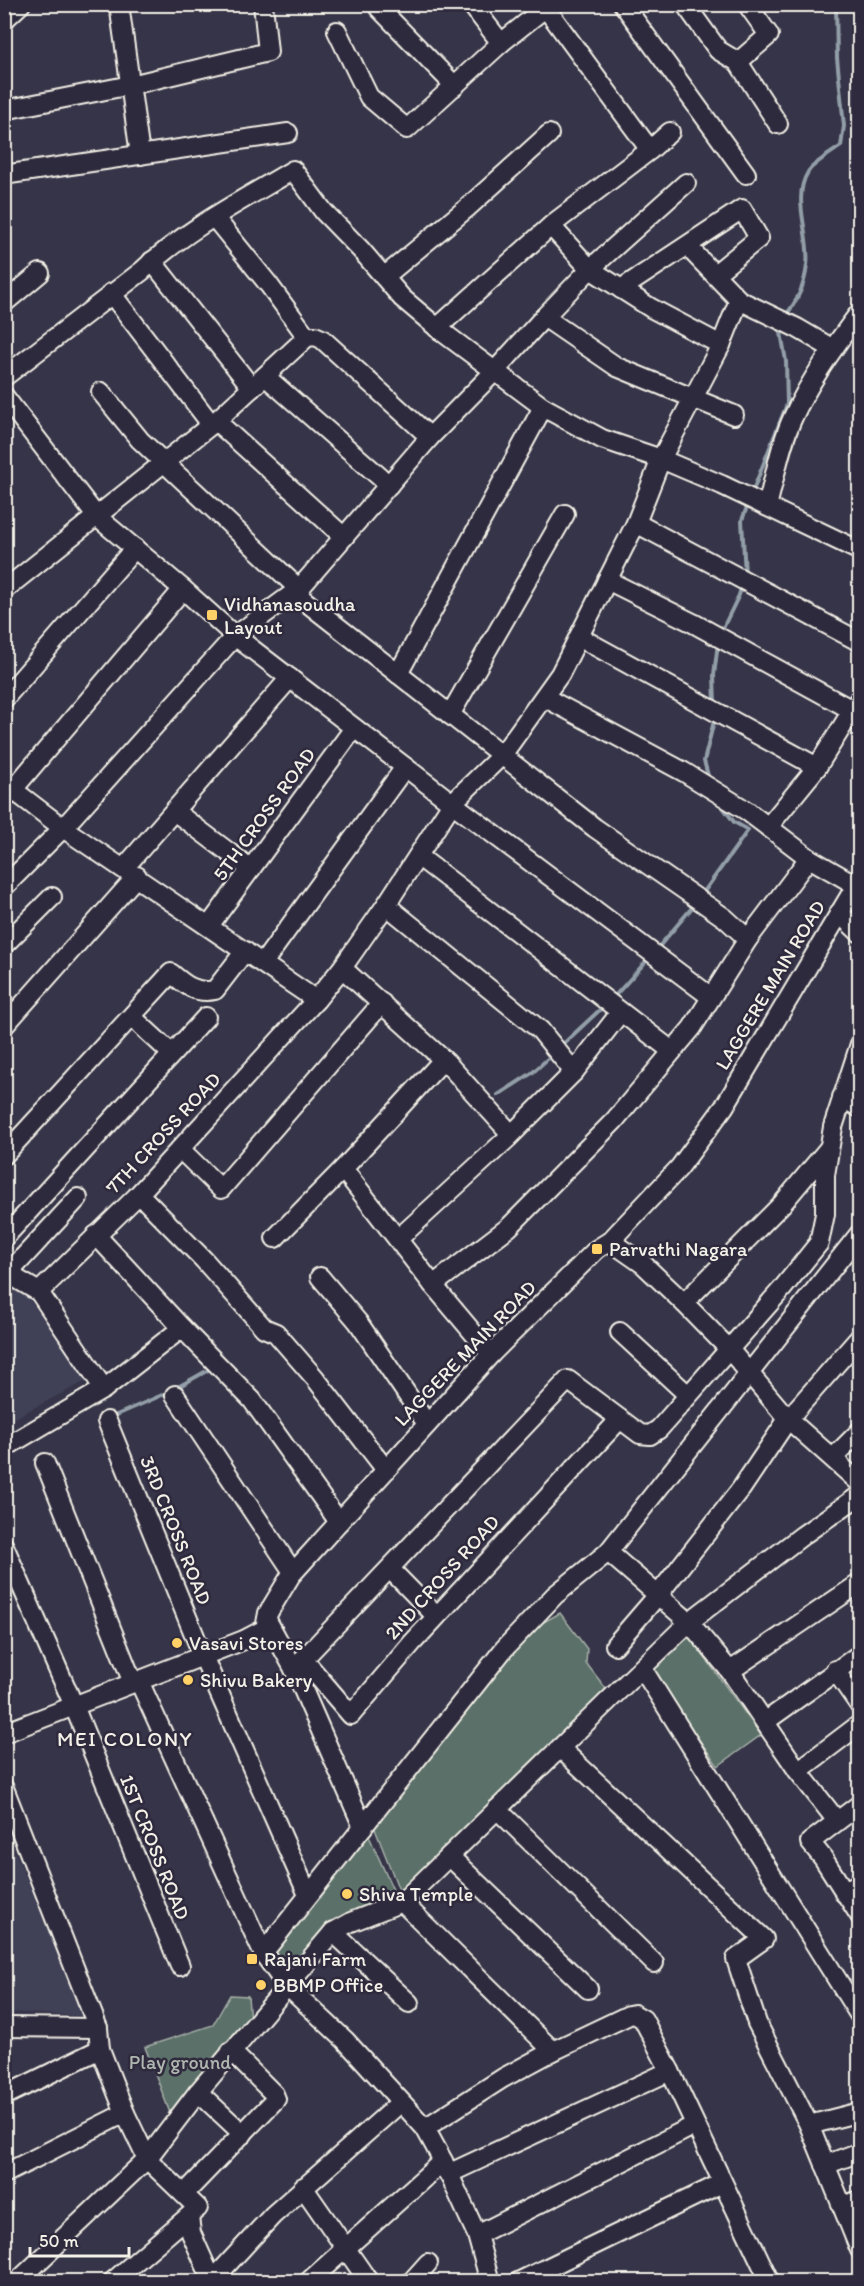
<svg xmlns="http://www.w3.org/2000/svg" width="864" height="2286" font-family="Itim,sans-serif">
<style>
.built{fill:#3f3f56}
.green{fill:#5a6f69;stroke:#a7b0a8;stroke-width:1.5}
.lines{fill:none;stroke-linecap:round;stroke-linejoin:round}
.stream{stroke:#929ea8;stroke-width:4}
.minor-casing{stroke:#f4f1e8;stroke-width:22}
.minor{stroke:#2f2a3d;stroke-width:18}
.poi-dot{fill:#ffd166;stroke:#2f2a3d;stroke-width:2}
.labels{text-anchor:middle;stroke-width:5;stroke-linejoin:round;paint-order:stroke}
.poi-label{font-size:20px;fill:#f4f1e8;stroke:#2f2a3d;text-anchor:start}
.street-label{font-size:20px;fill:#f4f1e8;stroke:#2f2a3d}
.park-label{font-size:20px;fill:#afb6af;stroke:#2f2a3d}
.neighbourhood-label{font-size:21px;letter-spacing:1.5px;fill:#f4f1e8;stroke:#2f2a3d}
</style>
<rect width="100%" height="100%" fill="#363448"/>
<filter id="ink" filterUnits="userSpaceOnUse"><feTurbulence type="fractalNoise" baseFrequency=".0167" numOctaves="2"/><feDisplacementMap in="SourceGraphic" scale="12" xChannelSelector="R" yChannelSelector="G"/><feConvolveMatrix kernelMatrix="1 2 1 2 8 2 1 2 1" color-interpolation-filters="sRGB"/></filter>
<g filter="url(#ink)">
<g class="built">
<polygon points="5,1284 18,1284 88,1380 5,1423"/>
<polygon points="5,1827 84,2016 5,2012"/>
</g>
<g class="green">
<polygon points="560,1613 587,1649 586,1663 607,1690 401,1895 373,1824 524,1633"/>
<polygon points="690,1637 761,1735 718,1766 647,1667"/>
<polygon points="369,1836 397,1899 356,1909 290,1966 271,1949"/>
<polygon points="230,1995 248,1996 250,2022 170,2113 145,2047 213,2025"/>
</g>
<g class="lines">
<g class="stream">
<path d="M785,316C797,302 805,283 807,265C811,236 791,199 808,172C812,164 833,152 841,146L844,126L837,58L836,4"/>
<polyline points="752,493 787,404 786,361 780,327"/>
<polyline points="745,575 742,520 749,502"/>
<polyline points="721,632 739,595 742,585"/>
<polyline points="715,704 714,675 718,643"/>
<polyline points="709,779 704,761 715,717"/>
<polyline points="701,896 748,830 734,822 719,802"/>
<polyline points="657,949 695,904"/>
<polyline points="613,998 650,957"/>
<polyline points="560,1047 605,1005"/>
<polyline points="498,1095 532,1073 553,1054"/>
<polyline points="112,1417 169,1392 210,1369"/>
</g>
<defs>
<g id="minor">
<polyline points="119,4 140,155"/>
<polyline points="471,4 501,43"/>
<polyline points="543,4 650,150"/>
<polyline points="623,4 746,174"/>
<polyline points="685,4 718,50 738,62 769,35 747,4"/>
<polyline points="379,8 455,86"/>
<polyline points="4,20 21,4"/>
<polyline points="337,31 369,97 407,129 501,43 550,4"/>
<polyline points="738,62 778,124"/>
<polyline points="4,110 131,85 268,52 263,4"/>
<polyline points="10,174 288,133"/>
<polyline points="214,217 269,285 307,337"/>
<polyline points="687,246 739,300 797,328 833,349"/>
<polyline points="152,261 252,388"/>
<polyline points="384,277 467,208 549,134"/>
<polyline points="621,289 742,209 759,238 715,274"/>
<polyline points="111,293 211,424"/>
<polyline points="4,303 40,273"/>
<polyline points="544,317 617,367 734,415"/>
<polyline points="437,328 554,223 650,150 670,132"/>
<polyline points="721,345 739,300"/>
<polyline points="265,376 389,485"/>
<path d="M4,377L142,271C186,229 241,201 293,170L324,212L361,250L402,298L441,331L543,407L602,439L661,459L722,485L860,551"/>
<polyline points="101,392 140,440 299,589 301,598 595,828 725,918 748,939"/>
<polyline points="4,396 96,516 183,589 235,636 452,803 711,997"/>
<polyline points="216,421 344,537"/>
<path d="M767,506C775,477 780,445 793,417C810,380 835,345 860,312"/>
<polyline points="636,523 860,642"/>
<polyline points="607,580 693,623 852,710"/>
<polyline points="4,590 216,421 307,337 315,336 322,339 430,437"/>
<polyline points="579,637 817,767"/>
<polyline points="398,674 543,407"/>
<polyline points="544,697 684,772 747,811 809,858 856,885"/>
<polyline points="4,699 135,548"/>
<polyline points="450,715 565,514"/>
<polyline points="4,783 63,828 316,1000"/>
<polyline points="4,800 183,589"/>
<polyline points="174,811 251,869"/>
<polyline points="768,827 817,767 860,698"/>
<polyline points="418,856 672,1051"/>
<polyline points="124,868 290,678"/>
<polyline points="4,887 63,828 235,636 299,589 430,437 494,372 544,317 590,269 686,183"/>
<polyline points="386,905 540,1030 574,1072"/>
<polyline points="839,913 860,933"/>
<polyline points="209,926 354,728"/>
<polyline points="4,945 52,897"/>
<polyline points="263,963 405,767"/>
<polyline points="342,968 447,1063 511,1134"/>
<polyline points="132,1017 172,1054"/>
<polyline points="4,1026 137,876"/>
<polyline points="842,1097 860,1108"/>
<polyline points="180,1149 221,1189 382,1003"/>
<path d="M4,1155L171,973C185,985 196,994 215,990L245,951"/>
<polyline points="343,1169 433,1285 491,1354"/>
<polyline points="139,1194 204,1260 264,1328 276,1333 315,1378 386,1470"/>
<polyline points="96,1235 182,1328 252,1400 339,1522"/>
<polyline points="4,1238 206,1017"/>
<polyline points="275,1238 343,1169 443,1060"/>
<polyline points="398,1239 508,1138 574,1072 620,1013"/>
<polyline points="610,1241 643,1264 684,1303 728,1348 788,1419 860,1483"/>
<polyline points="320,1277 358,1322 427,1424"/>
<polyline points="4,1278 17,1279 39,1292 104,1389"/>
<polyline points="4,1278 78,1198"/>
<polyline points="433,1285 509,1227 614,1121 692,1028 748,939 809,858"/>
<polyline points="39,1292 136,1197 316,1000 342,968 386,905 452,803 502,755 560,674 636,523 661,459 721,345 651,308 590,269 551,226"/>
<polyline points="684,1303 782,1204 828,1149"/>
<polyline points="620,1332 688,1395"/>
<polyline points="175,1395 293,1572"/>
<polyline points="107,1421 203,1656 308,1895"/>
<polyline points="4,1448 104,1389 182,1328"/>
<polyline points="833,1458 860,1431"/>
<polyline points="45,1463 133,1683"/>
<polyline points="4,1546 74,1706 180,1966"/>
<polyline points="608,1552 689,1622 730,1671 798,1771 837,1821"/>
<polyline points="390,1569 436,1616"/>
<polyline points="267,1620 294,1669 363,1827"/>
<polyline points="615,1645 658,1595 741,1489 788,1419 860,1337"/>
<polyline points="303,1659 351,1715 413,1642 620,1419"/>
<polyline points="642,1668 860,2016"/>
<polyline points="294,1669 568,1380 640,1434 650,1435 659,1429 782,1289 819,1243 825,1214 825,1175 833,1127 860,1044"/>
<polyline points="835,1670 860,1706"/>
<polyline points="730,1671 860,1583"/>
<polyline points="139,1681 263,1953 286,1985 345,2040 425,2128 443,2161 477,2235 490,2282"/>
<polyline points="766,1721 860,1654"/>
<polyline points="4,1733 244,1640 265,1629 268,1613 291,1575 491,1354 597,1249 610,1241 679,1168 724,1107 860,879"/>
<polyline points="560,1748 764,1939 736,1959 757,2023 809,2125 860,2250"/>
<polyline points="798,1771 860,1724"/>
<polyline points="4,1788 98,2028 100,2049 125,2113 147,2159 198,2208 112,2282"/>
<polyline points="860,1804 810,1842 823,1858 860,1916"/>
<polyline points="497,1809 654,1963"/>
<polyline points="449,1856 588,1989"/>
<polyline points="844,1893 860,1882"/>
<polyline points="402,1902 553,2051"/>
<polyline points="333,1932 409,2003"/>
<polyline points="263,1953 504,1649 555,1595 608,1552 860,1233"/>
<polyline points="4,2027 98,2028"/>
<polyline points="198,2092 243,2134"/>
<polyline points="4,2096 100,2049"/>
<polyline points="809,2125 860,2112"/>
<polyline points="425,2128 503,2078 553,2051 629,2015 634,2014 643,2019 670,2071 770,2282"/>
<polyline points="825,2165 860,2152"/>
<polyline points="4,2174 125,2113"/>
<polyline points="448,2174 670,2071"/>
<polyline points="303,2187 369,2282"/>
<polyline points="184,2194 276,2099 274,2094 231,2051"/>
<polyline points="842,2206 860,2200"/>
<polyline points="189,2216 191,2233 212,2280"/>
<polyline points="477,2235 695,2125"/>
<polyline points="17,2282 147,2159 198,2092 333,1932 351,1922 402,1902 689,1622 803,1535 860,1495"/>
<polyline points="211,2282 273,2215 400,2103"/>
<polyline points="308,2282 443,2161"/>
<polyline points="411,2282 428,2263"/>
<polyline points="518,2282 722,2183"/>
</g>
</defs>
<use href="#minor" class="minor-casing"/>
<use href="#minor" class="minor"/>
</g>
</g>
<g class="poi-dot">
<rect x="206" y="609" width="12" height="12" rx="3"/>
<rect x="591" y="1243" width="12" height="12" rx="3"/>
<circle cx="177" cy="1643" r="6"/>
<circle cx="188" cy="1680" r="6"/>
<circle cx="347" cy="1894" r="6"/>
<rect x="246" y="1953" width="12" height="12" rx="3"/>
<circle cx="261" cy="1985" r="6"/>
</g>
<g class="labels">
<g class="poi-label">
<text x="224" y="611">Vidhanasoudha<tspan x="224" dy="23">Layout</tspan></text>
<text x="609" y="1256">Parvathi Nagara</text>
<text x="189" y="1650">Vasavi Stores</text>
<text x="200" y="1687">Shivu Bakery</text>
<text x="359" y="1901">Shiva Temple</text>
<text x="264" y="1966">Rajani Farm</text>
<text x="273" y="1992">BBMP Office</text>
</g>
<g class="street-label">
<text transform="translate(264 814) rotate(-54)" y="7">5TH CROSS ROAD</text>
<text transform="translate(770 985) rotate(-59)" y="7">LAGGERE MAIN ROAD</text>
<text transform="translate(163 1133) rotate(-47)" y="7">7TH CROSS ROAD</text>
<text transform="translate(465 1353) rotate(-46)" y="7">LAGGERE MAIN ROAD</text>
<text transform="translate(176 1530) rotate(68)" y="7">3RD CROSS ROAD</text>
<text transform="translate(442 1577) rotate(-48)" y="7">2ND CROSS ROAD</text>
<text transform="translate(155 1847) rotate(68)" y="7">1ST CROSS ROAD</text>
</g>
<g class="park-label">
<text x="180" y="2069">Play ground</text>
</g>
<g class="neighbourhood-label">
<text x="125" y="1746">MEI COLONY</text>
</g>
</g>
<rect width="864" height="2286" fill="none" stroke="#2f2a3d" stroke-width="24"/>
<rect x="12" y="12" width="840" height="2262" fill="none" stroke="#f4f1e8" stroke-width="2" filter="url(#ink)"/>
<path d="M30 2247v9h99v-9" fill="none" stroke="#f4f1e8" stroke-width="3"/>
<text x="39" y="2247" font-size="18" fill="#f4f1e8" stroke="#2f2a3d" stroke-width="4.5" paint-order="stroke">50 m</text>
</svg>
